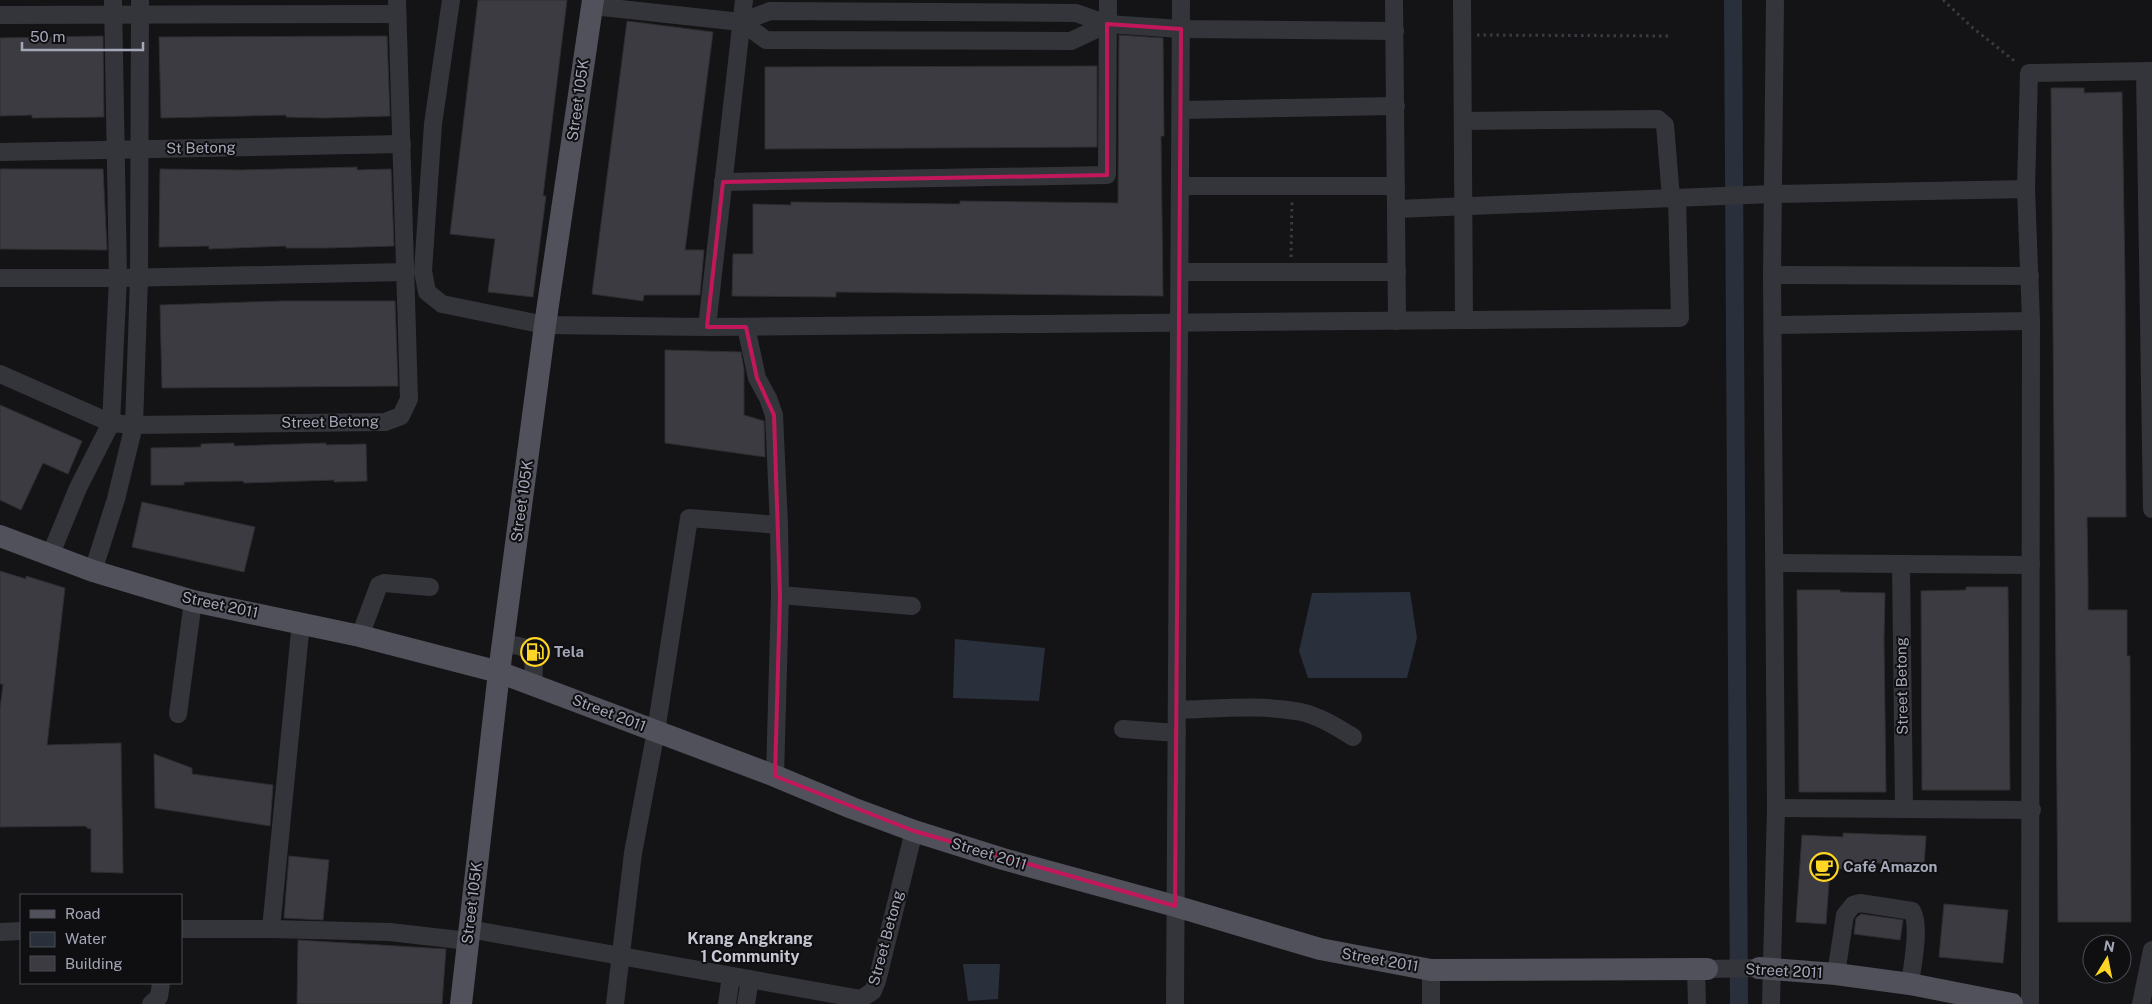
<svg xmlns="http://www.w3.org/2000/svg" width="2152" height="1004" font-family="'Public Sans',sans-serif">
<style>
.water{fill:#29303b}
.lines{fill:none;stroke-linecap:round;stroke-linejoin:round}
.canal{stroke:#29303b;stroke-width:18}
.building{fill:#3b3b41;stroke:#2e2e32}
.path{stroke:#3a3b42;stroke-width:3;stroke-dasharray:2.5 4;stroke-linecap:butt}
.minor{stroke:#34353b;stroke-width:18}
.major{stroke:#50515b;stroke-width:22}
.marked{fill:none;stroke:#c2185b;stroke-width:4;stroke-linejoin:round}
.labels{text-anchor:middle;stroke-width:4;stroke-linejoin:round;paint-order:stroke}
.street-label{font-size:15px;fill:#a4a7b8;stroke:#0f0f11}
.poi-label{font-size:15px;font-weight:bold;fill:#a4a7b8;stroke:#0f0f11;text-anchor:start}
.neighbourhood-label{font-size:16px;font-weight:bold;fill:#c6c7d3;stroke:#0f0f11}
</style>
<rect width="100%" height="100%" fill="#141416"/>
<g class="water">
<polygon points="1410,592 1417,638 1407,678 1308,678 1299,651 1312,593"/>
<polygon points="955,639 1045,648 1039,701 953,698"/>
<polygon points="963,964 1000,964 998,999 968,1001"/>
</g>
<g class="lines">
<polyline class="canal" points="1733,0 1739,1004"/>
</g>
<g class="building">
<polygon points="478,0 567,0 543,196 546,196 533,297 488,292 495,239 450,234"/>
<polygon points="627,21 713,32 685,250 704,250 700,295 644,295 643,301 592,294"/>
<polygon points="1119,35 1163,38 1164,136 1161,136 1163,296 836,292 836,297 732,296 733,254 753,254 753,204 791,205 791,202 960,204 960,201 1118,203"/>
<polygon points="103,36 104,117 32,118 32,115 0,116 0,38"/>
<polygon points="387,36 390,116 324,118 286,117 286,115 161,118 159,37"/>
<polygon points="1097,66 1097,147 765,149 765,67"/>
<polygon points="2051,88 2084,88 2084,93 2122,92 2125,281 2126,517 2087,517 2088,579 2088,610 2127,610 2127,656 2130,656 2131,922 2058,922"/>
<polygon points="357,167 357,170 391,169 394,246 326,248 286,248 286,246 209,249 209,246 159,247 160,169 241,170"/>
<polygon points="0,169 103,169 107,250 0,249"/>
<polygon points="281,301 395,301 398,386 162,388 160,305"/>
<polygon points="665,350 741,352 744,370 744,415 764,421 765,457 665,443"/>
<polygon points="0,405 82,441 68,474 43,463 21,510 0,500"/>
<polygon points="234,443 234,446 326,443 326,445 366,444 367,481 334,482 334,480 244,483 243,481 184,482 184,485 151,485 151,448 201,447 201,444"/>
<polygon points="142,502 255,527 244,572 132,547"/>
<polygon points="0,571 26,579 26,576 65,588 47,745 121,743 123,873 91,872 91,829 87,828 86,826 0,827 0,709 3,684 0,684"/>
<polygon points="1966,587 2008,587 2010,790 1922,790 1921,591 1966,590"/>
<polygon points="1797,590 1840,590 1840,592 1885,593 1884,639 1886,792 1799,792"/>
<polygon points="154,754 192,768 192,774 273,785 270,826 155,808"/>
<polygon points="1843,833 1926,836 1924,866 1861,862 1860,870 1830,868 1826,924 1796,922 1802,835 1843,837"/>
<polygon points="289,856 329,860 323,920 284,918"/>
<polygon points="1944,904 2008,910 2003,963 1939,957"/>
<polygon points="1861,914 1903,920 1900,940 1854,934 1856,918"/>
<polygon points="298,940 446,949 442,1004 297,1004"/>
</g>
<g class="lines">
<g class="path">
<polyline points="1943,0 1973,28 2017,63"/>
<polyline points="1477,35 1672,36"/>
<polyline points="1291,257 1292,201"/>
</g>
<g class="minor">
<polyline points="451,0 433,124 423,271 427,292 442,304 545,325 707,327 744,0"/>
<polyline points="1394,0 1397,321"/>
<polyline points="1462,0 1464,320"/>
<polyline points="593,6 741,22 770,11 1076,13 1107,24 1181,29 1395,31"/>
<polyline points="0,15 396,14"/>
<polyline points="741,22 766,40 1071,41 1107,24"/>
<polyline points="2145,71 2152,509"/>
<polyline points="1181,110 1396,106"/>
<polyline points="1463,121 1658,119 1665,125 1671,198"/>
<polyline points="0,152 402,144"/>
<polyline points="723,182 1107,175 1108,0"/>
<polyline points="1180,186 1396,186"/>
<polyline points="1396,209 1773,194 2026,189"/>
<polyline points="1180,272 1397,272"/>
<polyline points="1772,275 2030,276"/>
<polyline points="0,278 118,278 406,272"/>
<polyline points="1773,325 2031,321"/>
<polyline points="707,327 1680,318 1677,198"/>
<polyline points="746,327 757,378 768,398 774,415 779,525 780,595 775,776"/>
<polyline points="0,374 111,423 134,425 385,422 401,416 409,399 397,0"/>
<polyline points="50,556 78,488 111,423 118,278 113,0"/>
<polyline points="1774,563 2031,565"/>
<polyline points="1901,564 1904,808"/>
<polyline points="93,571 116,499 134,425 139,278 140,0"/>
<polyline points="780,595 912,606"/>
<polyline points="360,636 379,585 384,583 430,587"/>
<path d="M503,645C536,644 535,656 533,685"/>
<path d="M1177,710C1218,709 1261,704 1301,712C1319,716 1337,727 1353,737"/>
<polyline points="178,714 193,601"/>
<polyline points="1123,729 1177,733"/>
<polyline points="1776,808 2032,810"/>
<polyline points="181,929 271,929 390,932 468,941"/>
<polyline points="271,929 301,622"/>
<polyline points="469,929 861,999 873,991 877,981 914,831"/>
<polyline points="0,932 21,931"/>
<polyline points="1696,969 1697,1004"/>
<polyline points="1707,969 1759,968"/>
<path d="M1836,974L1845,915L1853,905L1860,903L1912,911C1921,926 1912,966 1910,984"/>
<polyline points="151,1004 159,997 161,983"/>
<polyline points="615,1004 633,853 656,731 689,518 779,525"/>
<polyline points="727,1004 731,976"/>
<polyline points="746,1004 750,979"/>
<polyline points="1175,1004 1181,0"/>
<polyline points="1431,1004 1431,970"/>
<polyline points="1771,1004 1776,808 1772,275 1775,0"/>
<polyline points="2030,1004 2031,321 2026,189 2029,73 2152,71"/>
<polyline points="2141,1004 2152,950"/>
</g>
<g class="major">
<polyline points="0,536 93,571 193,601 360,636 499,672 775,776 852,808 914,831 1003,859 1175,906 1320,949 1431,970 1707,969"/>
<polyline points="1759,968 1836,974 1910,984 2012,1004"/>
<polyline points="461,1004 499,672 545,325 593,0"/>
</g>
</g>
<path class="marked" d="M1107,24L1181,29L1175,906L914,831L775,776L780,595L774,415L757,378L746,327H707L723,182L1107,175Z"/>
<defs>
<symbol id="fuel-ring" viewBox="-11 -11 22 22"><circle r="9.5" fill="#0f0f11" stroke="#ffd623" stroke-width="1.5"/><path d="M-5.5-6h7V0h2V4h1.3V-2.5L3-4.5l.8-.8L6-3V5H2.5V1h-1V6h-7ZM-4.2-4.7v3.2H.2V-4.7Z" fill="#ffd623"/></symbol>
<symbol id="cafe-ring" viewBox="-11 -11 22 22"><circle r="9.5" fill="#0f0f11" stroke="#ffd623" stroke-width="1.5"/><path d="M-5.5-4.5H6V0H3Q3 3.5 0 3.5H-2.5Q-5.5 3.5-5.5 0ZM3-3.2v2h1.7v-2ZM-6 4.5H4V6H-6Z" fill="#ffd623"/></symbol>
</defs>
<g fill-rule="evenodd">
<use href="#fuel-ring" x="519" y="636" width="32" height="32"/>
<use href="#cafe-ring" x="1808" y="851" width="32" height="32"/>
</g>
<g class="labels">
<g class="street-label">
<text transform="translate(578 100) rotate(-82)" y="5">Street 105K</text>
<text transform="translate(201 148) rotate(-1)" y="5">St Betong</text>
<text transform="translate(330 422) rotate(-1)" y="5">Street Betong</text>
<text transform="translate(522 501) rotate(-82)" y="5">Street 105K</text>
<text transform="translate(220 605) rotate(12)" y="5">Street 2011</text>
<text transform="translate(1902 686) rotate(-91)" y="5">Street Betong</text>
<text transform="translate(609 713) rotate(21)" y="5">Street 2011</text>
<text transform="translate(989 854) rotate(17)" y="5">Street 2011</text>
<text transform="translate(472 903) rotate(-83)" y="5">Street 105K</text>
<text transform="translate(886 938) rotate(-75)" y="5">Street Betong</text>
<text transform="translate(1380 960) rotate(10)" y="5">Street 2011</text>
<text transform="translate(1784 971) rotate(3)" y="5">Street 2011</text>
</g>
<g class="poi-label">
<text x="554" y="657">Tela</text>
<text x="1843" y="872">Café Amazon</text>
</g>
<g class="neighbourhood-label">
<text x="750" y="944">Krang Angkrang<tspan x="750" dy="18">1 Community</tspan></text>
</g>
</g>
<rect x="20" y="894" width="162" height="90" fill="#0f0f11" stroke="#4b4c54"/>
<rect x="30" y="910" width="25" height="8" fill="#50515b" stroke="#4b4c54"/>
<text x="65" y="919" font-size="15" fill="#a4a7b8">Road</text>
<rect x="30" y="932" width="25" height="15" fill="#29303b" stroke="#4b4c54"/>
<text x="65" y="944" font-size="15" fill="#a4a7b8">Water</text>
<rect x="30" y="956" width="25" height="15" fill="#3b3b41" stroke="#4b4c54"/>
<text x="65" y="969" font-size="15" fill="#a4a7b8">Building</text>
<g transform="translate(2107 959) rotate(10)"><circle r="24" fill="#0f0f11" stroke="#4b4c54"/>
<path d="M0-4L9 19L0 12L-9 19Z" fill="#ffd623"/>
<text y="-8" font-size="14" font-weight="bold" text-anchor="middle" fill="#a4a7b8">N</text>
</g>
<path d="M22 42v8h121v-8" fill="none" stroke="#a4a7b8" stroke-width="2.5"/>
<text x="30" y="42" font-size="15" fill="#a4a7b8" stroke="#0f0f11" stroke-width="4" paint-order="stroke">50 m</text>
</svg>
